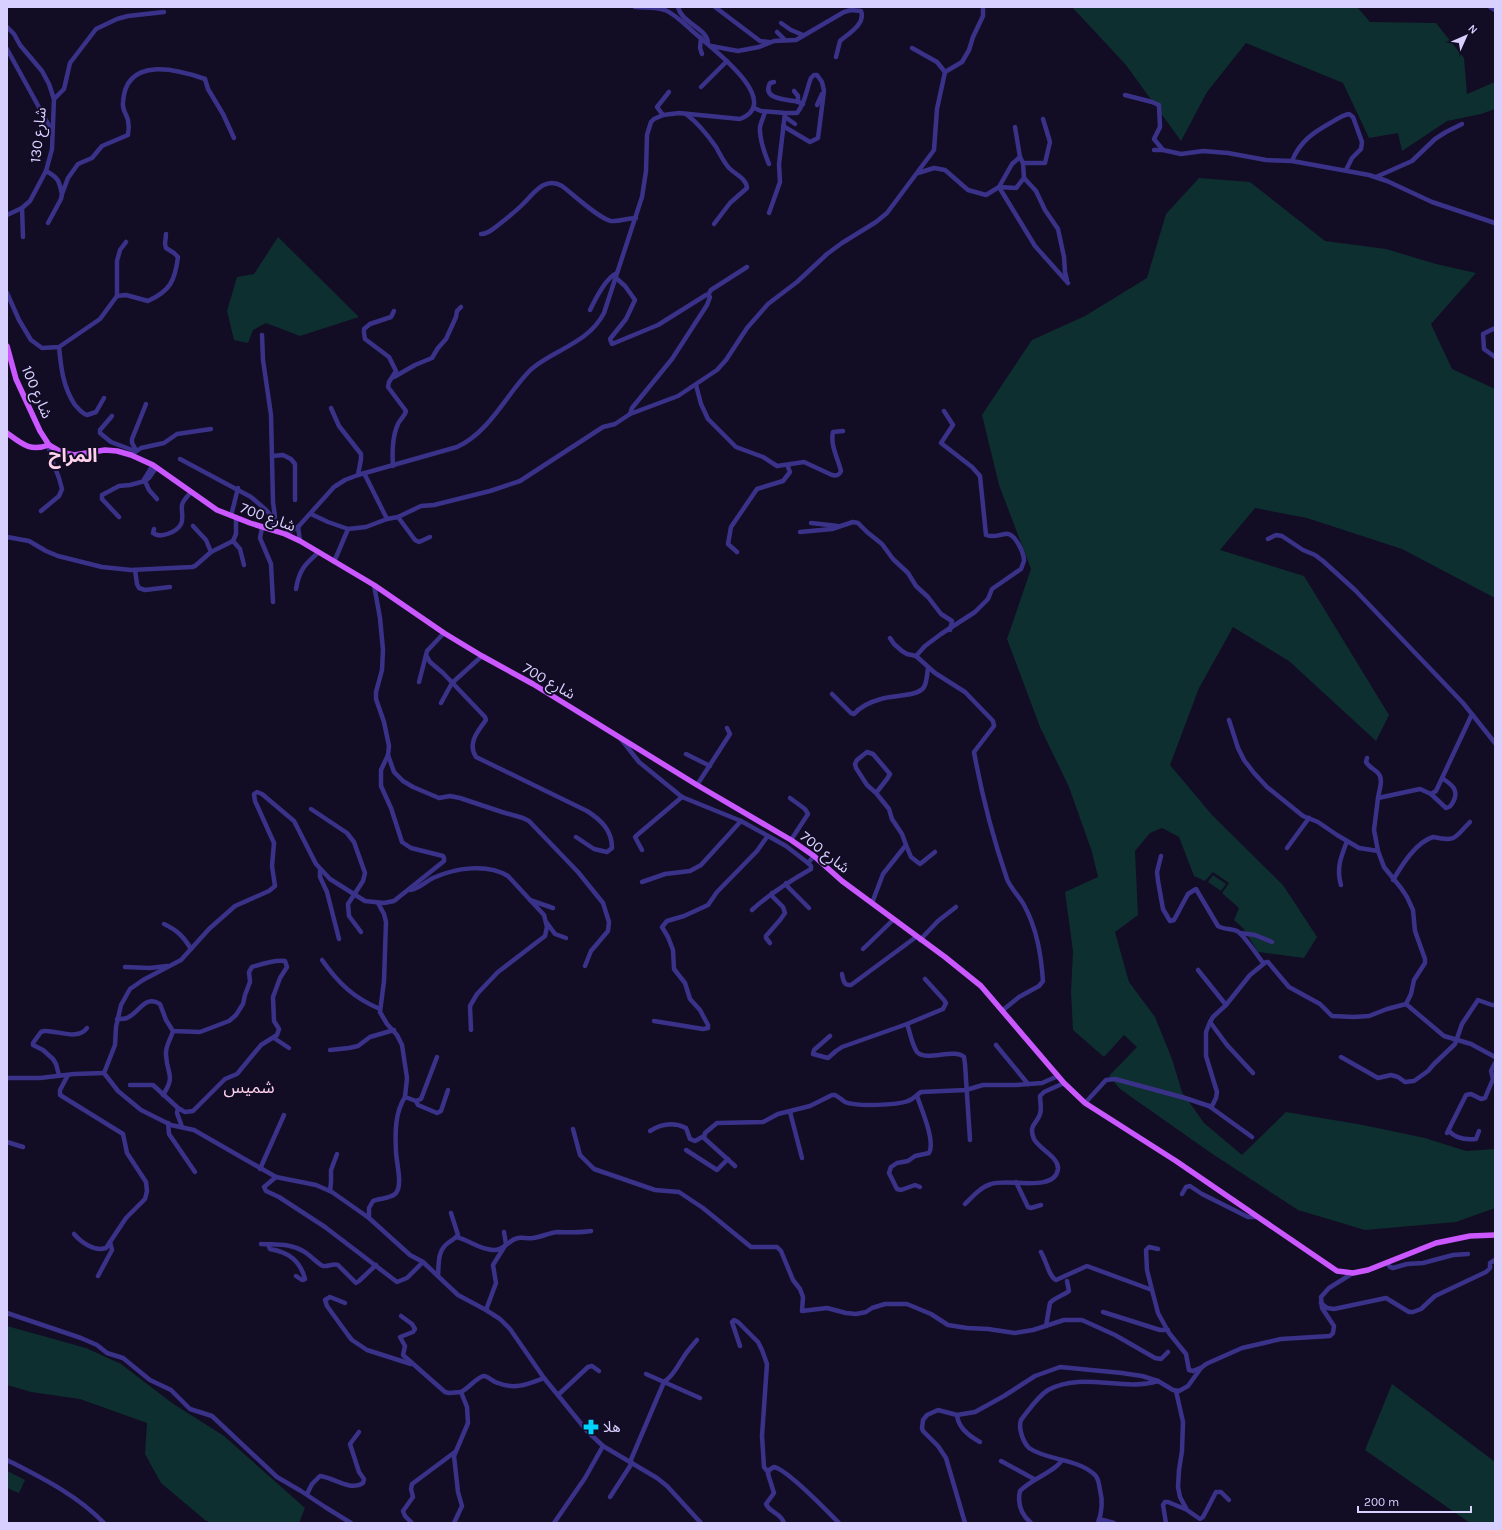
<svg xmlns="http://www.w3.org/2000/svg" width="1502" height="1530" font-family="Karla,'Noto Sans Arabic',sans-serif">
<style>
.green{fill:#0e2f2f}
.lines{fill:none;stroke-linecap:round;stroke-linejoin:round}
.minor{stroke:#3a3289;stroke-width:4.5}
.major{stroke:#ca57ff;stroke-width:5.5}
.labels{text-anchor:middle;stroke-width:4;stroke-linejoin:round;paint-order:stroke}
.street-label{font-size:15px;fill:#d8d0ff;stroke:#120c25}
.poi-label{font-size:15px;fill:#d8d0ff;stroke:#120c25;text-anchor:start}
.quarter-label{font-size:17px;fill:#ffd2ec;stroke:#120c25}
.district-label{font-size:19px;font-weight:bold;fill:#ffd2ec;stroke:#120c25}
</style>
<rect width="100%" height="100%" fill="#120c25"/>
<g class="green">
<polygon points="1072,7 1357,7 1370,22 1436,23 1464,58 1467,94 1495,82 1495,109 1481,114 1447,121 1402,151 1398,133 1369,138 1343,83 1246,43 1207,92 1181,141 1126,65"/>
<polygon points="1199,178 1250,182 1325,241 1386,249 1436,264 1476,273 1431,324 1452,369 1495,389 1495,598 1402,549 1307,518 1255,508 1220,550 1304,576 1389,715 1376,741 1289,661 1233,627 1199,688 1170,765 1212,815 1283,885 1317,937 1304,958 1258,952 1243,928 1234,920 1239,908 1222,893 1229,883 1213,872 1205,881 1194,876 1179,837 1162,828 1150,833 1135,851 1138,915 1115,932 1129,982 1155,1017 1172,1059 1182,1092 1204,1123 1242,1155 1286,1112 1363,1125 1425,1138 1466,1151 1495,1149 1495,1208 1456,1222 1365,1230 1298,1210 1211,1153 1120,1089 1109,1076 1137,1047 1124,1035 1104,1057 1073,1030 1071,992 1073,951 1065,892 1098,877 1092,852 1069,787 1040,727 1007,639 1031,569 999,485 982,415 1032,340 1085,316 1147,278 1166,214"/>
<polygon points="278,237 359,317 300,336 266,323 253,330 248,343 234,340 227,311 237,277 254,274"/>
<polygon points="1213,875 1226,884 1221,891 1208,882"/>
<polygon points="7,1326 86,1348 121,1364 172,1403 224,1436 305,1508 299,1523 211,1523 205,1520 161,1483 145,1454 147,1423 80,1399 31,1392 7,1385"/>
<polygon points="1392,1384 1495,1462 1495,1523 1470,1523 1365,1450"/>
<polygon points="7,1471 25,1480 19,1493 7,1488"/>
</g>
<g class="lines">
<g class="minor">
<path d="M678,7C682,24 708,28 708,44"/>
<polyline points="715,7 760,41 769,42"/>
<polyline points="1490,7 1495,10"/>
<polyline points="781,23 791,30 803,35"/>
<polyline points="7,27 14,34 20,45 42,71 49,84 54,99"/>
<polyline points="777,32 785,40"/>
<polyline points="701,38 700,48 702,54"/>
<path d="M711,46L738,51L759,47L774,41L796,40L844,12L851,10L861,11C866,24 848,34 840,41L836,57"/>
<polyline points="912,48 937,62 945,72"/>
<polyline points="7,49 52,131"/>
<path d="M774,82L770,83C762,99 784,99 794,101C797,101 800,103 803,104"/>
<polyline points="701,87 727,61"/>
<polyline points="794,91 798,96 798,102"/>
<polyline points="1125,95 1152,102 1159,105 1160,127 1154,139 1163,150 1181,154 1203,151 1228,153 1266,160 1292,161 1369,175 1387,181 1432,202 1495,223"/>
<polyline points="817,105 822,94"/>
<polyline points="754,108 761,111 785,113 779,164 780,182 769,213"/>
<path d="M765,112C764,116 761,122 760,127C759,137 765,155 769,164"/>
<path d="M686,114C698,123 707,134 716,147C720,154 723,161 729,168C736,175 746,178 747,188L730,203L714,224"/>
<polyline points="663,115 657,107 669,92"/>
<polyline points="785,117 795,124"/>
<path d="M783,126L810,142L818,138L824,91L822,82L817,75H814L811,78C806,90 806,102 797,113H785"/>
<polyline points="1015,127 1020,157"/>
<polyline points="1154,150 1163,150"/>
<path d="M1292,161C1300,141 1314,132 1332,122C1337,119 1343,115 1349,114L1353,117L1362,142L1361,149L1352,158L1346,170"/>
<polyline points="1023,163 1045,163 1050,142 1043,119"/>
<path d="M46,171C59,178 59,181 62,194L68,178L78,164L92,158L102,146L128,135C129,130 129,125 128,120C126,113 122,110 123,102C126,56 176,69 205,79L208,89L223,114L234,138"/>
<polyline points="918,173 934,168 945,170 968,190 986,195 999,187 1012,164 1020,157 1023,163 1024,178 1016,188 999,187"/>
<polyline points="1376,177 1412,161 1435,139 1446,132 1462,124"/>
<polyline points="1024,178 1036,191 1045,210 1058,229 1064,257 1065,272 1067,280"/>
<polyline points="999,187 1035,246 1068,283"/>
<polyline points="22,208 23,237"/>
<polyline points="7,215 22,208 30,201 46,171 52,149 54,99 64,89 70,63 96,29 117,19 128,16 164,12"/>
<polyline points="48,223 61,199 62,194"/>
<path d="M481,234C487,234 492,230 497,226C506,219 515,212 523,204C534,193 545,176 562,186C573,194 598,218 611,221C616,222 628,218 636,218"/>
<polyline points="616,278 625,286 635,300 626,319 610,339 612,344 658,325 706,295 708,295 710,297 707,305 672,359 632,408 630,414"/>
<polyline points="7,293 19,320 31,340 42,348 59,347 100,319 117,296 117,261 120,250 126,242"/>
<polyline points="708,295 711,290 747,267"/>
<path d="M117,296L126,295L148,301C170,291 175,281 178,257L174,253L166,248L165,244L166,234"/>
<path d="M590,310C595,300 606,277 617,273"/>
<polyline points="1495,328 1483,334 1484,349 1495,357"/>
<polyline points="262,335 263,360 271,415 273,502 275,517 271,530"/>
<path d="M59,347C61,368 63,387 75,405C79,409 81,413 87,415L96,412L104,398"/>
<polyline points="394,377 415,365 432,358 438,348 446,339 456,317 457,311 461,307"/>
<path d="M696,385L701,404L708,419L736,447L763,457L777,466L804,462L832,475C836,476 839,476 841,471C838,458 830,446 833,432L843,431"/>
<polyline points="331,408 339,426 361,454 361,459 358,475"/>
<polyline points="112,416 100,430 100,433 111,442 135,451"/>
<polyline points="136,450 132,443 132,439 146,404"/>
<polyline points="131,455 141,448 164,443 177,434 211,429"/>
<polyline points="272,456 283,455 291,459 295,464 295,500"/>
<polyline points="180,459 251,497 266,510 275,520"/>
<path d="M393,466C392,452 392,437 398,424C400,419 405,416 406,411L388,387L389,382L396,371L389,357L365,339L364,333V329L370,324L391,317L394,311"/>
<polyline points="364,473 387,519"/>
<polyline points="145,478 153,465"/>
<polyline points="144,479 149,490 157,499"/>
<polyline points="41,511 59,496 62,489 59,478 50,455 49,445"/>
<polyline points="311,514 328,522 348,529 366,527 387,519 398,517 421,506 434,505 490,491 520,481 603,427 615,424 630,414 678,396 717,370 726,360 747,328 768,304 797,282 827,254 842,243 876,222 887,213 934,150 937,109 945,72 962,62 969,50 973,37 983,16 983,7"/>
<polyline points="231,516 238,488"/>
<polyline points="119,517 102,499 102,495 119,486 130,485 145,481 149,478 156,468"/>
<polyline points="398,517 415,540 419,542 430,537"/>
<polyline points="811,523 838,526"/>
<polyline points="193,526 206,540 211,552"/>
<polyline points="298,527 300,541"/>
<polyline points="262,528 260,538 271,564 273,602"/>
<path d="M154,529L153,533C160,539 177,532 181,524C184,519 181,511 182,505C183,500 188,496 191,492"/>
<polyline points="800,532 832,529 853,522 858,523 867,532 882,544 893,559 908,573 916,586 928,597 941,614 952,621 950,630"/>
<path d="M285,534L298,527L334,487L345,480L358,475L457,447C482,436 499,409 515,388C521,381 526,373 534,367C557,349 589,342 604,313L642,197L646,171L647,135L651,122L654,119L663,115L679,113L740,119C784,102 713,49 697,35C687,27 677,15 665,10C656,7 645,8 635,7"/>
<polyline points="7,537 29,541 46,551 58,556 102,567 131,570 192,567 195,566 211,552 233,541 236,534 236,518"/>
<polyline points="1268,539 1276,535 1282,536 1303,550 1315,555 1323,561 1355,590 1463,703 1495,743"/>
<polyline points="233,541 240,549 244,565"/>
<polyline points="737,552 728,544 731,527 757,489 783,481 790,472 788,467 789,465"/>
<polyline points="334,562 348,529"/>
<polyline points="135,570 137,584 139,588 145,590 170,587"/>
<path d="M296,589C299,570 305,564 319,552"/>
<path d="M444,633L427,651L426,655L430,662L443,673L485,717L486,720C478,731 467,743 476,757L587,811C601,820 612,830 612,848L607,852L594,849L576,837"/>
<path d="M890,638L894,644L902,651L907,654L916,656L935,673L965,692L993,721L994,726L974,752C982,796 993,838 1007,879C1011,889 1019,896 1024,905C1037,929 1041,954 1043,981L1039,986L1019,997L1003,1010"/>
<path d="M916,656L925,646L941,634L975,612L988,599L992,589L1021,569L1024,561C1024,553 1015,532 1005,534C998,535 994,538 986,535L980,476L972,467L941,443L953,425L944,411"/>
<polyline points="419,682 426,655"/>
<path d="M832,694L851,713L854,714C861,706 870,702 881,699C891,695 918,697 924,687C927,682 927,674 928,668"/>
<polyline points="441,703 452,683 482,656"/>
<polyline points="1472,714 1436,791 1431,794 1420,789 1378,798 1374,830 1378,851 1384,867 1401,888 1407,897 1413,910 1415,931 1425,959 1425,963 1414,980 1411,994 1406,1004 1444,1036 1471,1044 1495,1057"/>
<polyline points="1229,720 1238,748 1244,760 1254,773 1267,787 1303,816 1318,822 1337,835 1359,848 1378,851"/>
<polyline points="621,739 639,762 682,797 741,821 786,846 808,863 814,856"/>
<polyline points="686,754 710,766"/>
<polyline points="388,755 394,772 403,781 413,787 439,798 450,796 460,798 502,812 523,818 529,821 578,872 603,903 609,922 608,931 591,951 585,966"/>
<path d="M1367,758L1366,762C1369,767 1374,769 1378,773C1384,779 1379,790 1378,798"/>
<polyline points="697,785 730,734 727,728"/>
<path d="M1431,794L1446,808C1450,807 1451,806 1453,802C1460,790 1451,784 1442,778"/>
<polyline points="790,798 805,809 808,814 791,840"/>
<polyline points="311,809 347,833 354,842 365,873 363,881 348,904 349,916 361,932"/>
<polyline points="906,845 911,857 920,864 935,852"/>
<polyline points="1287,848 1309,818"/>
<polyline points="642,850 635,837 636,836 682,797"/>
<path d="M1161,856L1157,872L1158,881L1163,909L1170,921L1174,920L1188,894L1196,889L1218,926C1224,930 1231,928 1237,931C1243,934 1258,956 1263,963"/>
<polyline points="320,870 320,877 327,892 339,939"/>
<path d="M1393,880C1402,865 1416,842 1433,837C1457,842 1454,838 1470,822"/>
<polyline points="642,882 665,874 690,871 701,865 741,821"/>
<polyline points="786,883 788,887 809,908"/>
<path d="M1341,885C1336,868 1341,857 1347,841"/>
<path d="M410,890C419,889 425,882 433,878C455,868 487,863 508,876L544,915L547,927L545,936L498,972L477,994L470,1006L471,1030"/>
<polyline points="530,900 553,908"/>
<polyline points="378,903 384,914 386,922 384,981 380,1012 387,1024 397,1035 402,1045 407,1078 405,1097"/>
<polyline points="872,903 883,874 906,845 902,834 892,819 889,809 876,793 867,785 856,768 855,764 857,760 867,752 873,754 890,774 887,779 876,793"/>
<path d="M752,910C770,893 790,881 811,869V866L808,863"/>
<polyline points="547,923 555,934 566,938"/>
<path d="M164,924C177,930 184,937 191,949"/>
<polyline points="1240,933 1255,935 1272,942"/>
<polyline points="920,940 938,921 956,907"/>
<polyline points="770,943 766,938 766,936 780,920 785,913 783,907 772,896 772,893"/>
<polyline points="863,949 893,920"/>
<path d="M322,960C339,984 354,998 380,1009"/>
<polyline points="125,967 150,968 167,966"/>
<polyline points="1198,970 1226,1005"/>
<path d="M842,974C843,980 844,986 851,985L916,937"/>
<path d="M117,1019C120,1019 124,1019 127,1018C139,1013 145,994 160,1004L166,1020L173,1031L200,1032L229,1021L236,1015L243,1004L245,995L250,982L249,972L252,967C262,964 275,959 285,961L287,967L280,978L273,997L274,1021L279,1029L277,1035L261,1045L237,1074L225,1079L193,1111L185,1112L178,1108"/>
<polyline points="654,1021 703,1029 708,1028 708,1025 700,1010 690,999 685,983 674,969 673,950 668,937 662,927 667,921 684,916 708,905 717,892 757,851 767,837"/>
<polyline points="1210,1022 1227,1045 1253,1073"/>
<path d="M907,1024C910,1032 912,1045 917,1052C926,1062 954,1048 964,1057L965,1064L970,1140"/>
<polyline points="830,1036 814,1050 813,1054 828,1058 836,1051 842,1047 907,1024 943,1009 946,1003 944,1000 925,979"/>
<polyline points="274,1038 289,1048"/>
<polyline points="996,1045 1028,1084"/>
<polyline points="330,1050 349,1048 358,1046 370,1037 394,1030"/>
<path d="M437,1057L421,1099L416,1101L405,1097C395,1112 395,1133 396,1151C396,1161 403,1185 396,1193C391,1199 380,1198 373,1201L369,1208V1218L410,1255L423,1262L458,1295L486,1310L500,1319L510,1329L544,1378L587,1431L603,1446L657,1478L667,1486L701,1523"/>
<polyline points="1341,1057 1378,1078 1391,1075 1398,1077 1405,1082 1414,1081 1428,1071 1434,1064 1455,1044 1462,1024 1478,1000 1492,1005 1495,1005"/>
<path d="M59,1075L56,1064L53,1059L43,1050L33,1045V1043L41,1032L44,1031C57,1030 78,1041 87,1028"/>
<path d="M68,1075L60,1090V1095L123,1134L127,1153L146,1182L147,1191L145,1199L126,1218L106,1248C94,1252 81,1242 74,1234"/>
<polyline points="7,1078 40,1078 74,1074 104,1073"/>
<polyline points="130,1085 153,1085 178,1108 177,1113 182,1127"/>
<path d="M163,1095C176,1075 167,1075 166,1055C165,1046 171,1039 173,1031"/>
<path d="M917,1096C921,1108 936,1142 929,1153L915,1156L908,1161L897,1163L891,1167L889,1173L897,1189L901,1190L915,1185L920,1187"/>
<polyline points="416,1101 418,1105 437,1113 441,1111 448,1090"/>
<polyline points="1085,1103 1106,1080 1115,1079 1185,1098 1209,1106 1212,1106 1216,1098 1217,1092 1206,1056 1206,1032 1210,1022 1213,1017 1226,1005 1250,975 1266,962 1268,962 1289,987 1320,1004 1332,1016 1354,1017 1369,1016 1387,1009 1406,1004"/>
<polyline points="1209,1106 1252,1137"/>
<polyline points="790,1112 802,1158"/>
<polyline points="168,1123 169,1134 195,1172"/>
<polyline points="573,1129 580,1155 594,1169 655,1190 679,1192 703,1208 751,1247 777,1247 781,1251 793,1280 800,1289 803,1297 802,1311 827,1308 846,1313 856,1314 866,1312 872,1308 885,1304 907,1304 931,1314 948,1325 967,1328 988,1329 1015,1333 1033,1330 1064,1320 1082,1320 1115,1335 1155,1358 1161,1359 1168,1352"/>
<path d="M650,1131C661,1124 674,1122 686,1128L690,1139L695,1141L704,1136"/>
<path d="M1449,1131C1456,1139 1466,1140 1476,1139L1479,1131"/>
<polyline points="1447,1133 1466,1095 1471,1094 1481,1099 1485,1098 1493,1079 1491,1071 1495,1063"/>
<polyline points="7,1142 23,1147"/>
<polyline points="686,1150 717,1170 728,1159"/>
<path d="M735,1166L704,1138L705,1133L717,1123L763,1122L778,1114L810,1106L832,1095H835C839,1097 842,1100 845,1102C857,1107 897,1105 908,1101C914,1099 916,1095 921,1092L966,1090L983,1085H1015L1042,1083L1058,1076"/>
<polyline points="260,1169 284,1115"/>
<polyline points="276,1177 264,1187 266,1191 279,1197 325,1227 397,1282 407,1278 423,1262"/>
<polyline points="1016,1182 1028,1207 1031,1208 1041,1205"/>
<polyline points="330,1191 331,1182 331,1170 337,1154"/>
<polyline points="1182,1194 1186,1187 1190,1186 1202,1194 1248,1217 1256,1217"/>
<path d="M965,1204C973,1196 981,1187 991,1184C1008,1178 1055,1193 1058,1169C1059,1157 1039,1149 1034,1139C1028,1125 1037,1124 1040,1114C1042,1108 1040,1102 1040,1096L1044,1092L1064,1083"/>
<polyline points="369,1218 332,1192 316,1185 276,1177 194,1130 171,1125 141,1110 118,1091 104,1073 115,1045 116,1027 121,1005 130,989 143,980 181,960 209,929 235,906 269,891 275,886 272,866 274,843 255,801 254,794 257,792 262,794 294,821 316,864 330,879 365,901 384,903 394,901 444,861 444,858 443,856 411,848 402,842 391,808 381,786 381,770 388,755 389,746 384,722 376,699 376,692 382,670 383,650 380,618 374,585"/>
<path d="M456,1237C470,1240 479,1250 494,1250C505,1250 508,1240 518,1238C523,1237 528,1239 533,1238C541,1237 549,1233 557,1232C569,1232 580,1233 591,1231"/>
<path d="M261,1244C276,1245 290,1243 303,1251C309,1254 318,1264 323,1266C328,1267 333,1263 338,1265L356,1283L359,1281L376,1265"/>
<path d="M268,1244L270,1249C288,1252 300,1260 305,1279L302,1280L296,1276"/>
<path d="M1041,1252C1046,1260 1049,1277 1056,1280L1087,1266L1152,1290L1158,1313L1169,1333L1186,1354L1189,1370L1193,1371L1200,1368"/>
<polyline points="1387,1263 1390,1267 1393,1268 1407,1264 1423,1263 1453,1255 1468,1254"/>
<polyline points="98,1276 112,1250 110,1242"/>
<path d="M438,1276C439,1264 437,1251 448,1243C452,1240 455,1239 458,1235L451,1213"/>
<polyline points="1152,1290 1147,1270 1146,1250 1149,1247 1158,1249"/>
<polyline points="345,1303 330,1297 325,1300 327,1306 348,1335 352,1340 367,1350 411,1364"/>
<polyline points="1321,1303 1327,1308 1334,1309 1386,1298 1409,1312 1413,1312 1421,1309 1435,1296 1486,1272 1490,1268 1490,1263 1495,1260"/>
<polyline points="486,1310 496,1283 493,1265 506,1244 504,1232"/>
<polyline points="1103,1312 1160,1330 1168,1330"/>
<polyline points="7,1313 81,1338 97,1345 107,1353 123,1358 150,1380 171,1390 190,1409 212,1416 277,1477 301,1491 325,1507 351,1523"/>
<polyline points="401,1316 412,1324 415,1329 413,1332 400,1337 405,1346 403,1355 445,1392 449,1393 461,1392 467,1407 468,1423 454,1456 458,1492 462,1506 454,1523"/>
<path d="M1046,1326L1050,1303C1055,1297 1063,1296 1069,1291L1067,1281"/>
<polyline points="740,1346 732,1322 734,1320 738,1322 758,1342 762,1350 767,1364 762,1436 764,1467 768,1472"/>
<polyline points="646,1374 700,1398"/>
<polyline points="1176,1391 1183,1422 1182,1451 1179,1470 1178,1487 1180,1497 1187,1510 1200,1519 1203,1517 1216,1492 1221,1492 1229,1500"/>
<path d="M461,1392C468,1389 478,1376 484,1376C488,1376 493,1382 498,1383C515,1390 528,1384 544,1378"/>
<polyline points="558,1395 588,1367 592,1366 599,1371"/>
<path d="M957,1415C958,1428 969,1436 980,1442"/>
<path d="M7,1460C42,1478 77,1495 104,1523"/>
<polyline points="1001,1461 1034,1479"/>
<path d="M630,1462L664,1382C675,1374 676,1368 683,1358C687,1351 692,1346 697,1340"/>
<path d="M307,1494L312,1484L320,1476C333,1477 350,1492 363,1483L364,1479L359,1472L350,1444L359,1432"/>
<polyline points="610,1497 632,1463"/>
<polyline points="1099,1519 1114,1523"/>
<polyline points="412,1523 405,1516 403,1511 413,1497 411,1489 412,1484 455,1452"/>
<polyline points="554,1523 585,1478 603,1446"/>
<path d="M784,1523C781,1513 770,1513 766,1504L774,1493L768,1474L769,1470L774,1467C787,1469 828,1512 839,1523"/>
<polyline points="965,1523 946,1458 938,1446 923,1431 922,1428 923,1420 927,1415 938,1410 957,1415 975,1412 1004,1396 1035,1376 1060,1367 1122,1373 1142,1376 1158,1381 1173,1390 1179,1391 1188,1386 1201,1368 1206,1364 1242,1348 1281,1339 1330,1336 1333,1333 1334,1326 1322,1308 1321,1297 1329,1288 1353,1273"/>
<path d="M1031,1523C1022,1515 1017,1504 1020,1491C1031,1479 1056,1471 1062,1460"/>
<path d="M1098,1523C1102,1512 1103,1501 1100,1490C1099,1485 1099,1479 1095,1475C1077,1458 1048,1461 1029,1448C1023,1442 1018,1428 1021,1420C1029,1410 1037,1397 1048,1390C1082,1371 1123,1392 1158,1381"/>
<polyline points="1166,1523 1163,1505 1165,1502 1168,1502 1185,1509"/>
</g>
<g class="major">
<polyline points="7,346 16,379 40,431 49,445 61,452 74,455 105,450 117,451 131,455 153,465 217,510 250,523 285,534 300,541 374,585 444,633 482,656 533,684 697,785 791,840 814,856 842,881 945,957 981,986 1064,1083 1085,1103 1176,1161 1337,1271 1353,1273 1368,1270 1436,1243 1470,1236 1495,1235"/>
<path d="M7,433C22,444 30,452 49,445"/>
</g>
</g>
<defs>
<symbol id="pharmacy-bare" viewBox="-9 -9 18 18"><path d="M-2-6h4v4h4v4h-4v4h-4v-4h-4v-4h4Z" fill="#00d3fb" stroke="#120c25" stroke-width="2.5" paint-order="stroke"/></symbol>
</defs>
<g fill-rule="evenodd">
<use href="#pharmacy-bare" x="580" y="1416" width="22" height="22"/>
</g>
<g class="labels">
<g class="street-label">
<text transform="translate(38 135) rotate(-84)" y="5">شارع 130</text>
<text transform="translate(37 392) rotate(67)" y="5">شارع 100</text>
<text transform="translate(268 517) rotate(20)" y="5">شارع 700</text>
<text transform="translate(549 681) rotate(30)" y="5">شارع 700</text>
<text transform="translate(825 852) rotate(38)" y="5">شارع 700</text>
</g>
<g class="poi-label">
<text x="603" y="1432">هلا</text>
</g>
<g class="quarter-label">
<text x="249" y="1093">شميس</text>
</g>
<g class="district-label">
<text x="73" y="462">المراح</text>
</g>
</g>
<rect width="1502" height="1530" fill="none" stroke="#d8d0ff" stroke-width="16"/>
<g transform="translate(1466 36) rotate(45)" stroke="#120c25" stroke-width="3" paint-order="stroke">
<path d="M0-3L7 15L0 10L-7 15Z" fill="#d8d0ff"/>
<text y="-6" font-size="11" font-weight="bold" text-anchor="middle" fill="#d8d0ff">N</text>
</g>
<path d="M1358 1506v6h113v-6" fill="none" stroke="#d8d0ff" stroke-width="2"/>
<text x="1364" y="1506" font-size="12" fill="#d8d0ff" stroke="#120c25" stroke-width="3" paint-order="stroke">200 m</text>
</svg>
